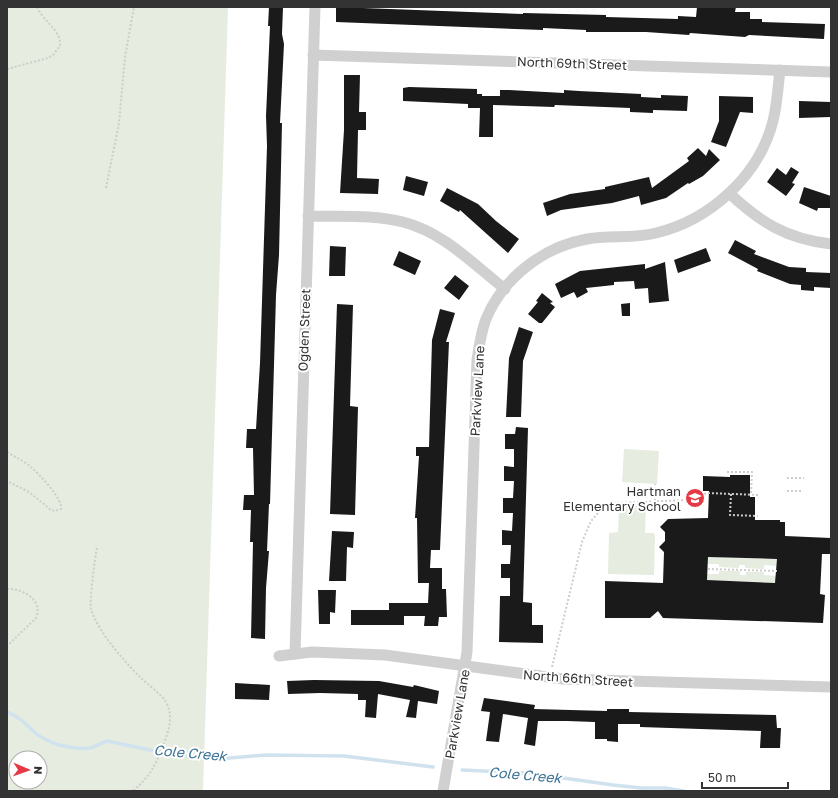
<svg xmlns="http://www.w3.org/2000/svg" width="838" height="798" font-family="'Golos Text',sans-serif">
<style>
.green{fill:#e6ecdf;fill-rule:evenodd}
.lines{fill:none;stroke-linecap:round;stroke-linejoin:round}
.stream{stroke:#cfe2ee;stroke-width:3.5}
.building{fill:#1a1a1a;fill-rule:evenodd}
.path{stroke:#cdcdcd;stroke-width:2;stroke-dasharray:2 2;stroke-linecap:butt}
.street{stroke:#d0d0d0;stroke-width:11}
.labels{text-anchor:middle;stroke-width:4;stroke-linejoin:round;paint-order:stroke}
.street-label{font-size:13px;fill:#333;stroke:#fff}
.poi-label{font-size:13px;fill:#333;stroke:#fff;text-anchor:end}
.water-label{font-size:14px;font-style:italic;fill:#3f7597;stroke:#fff}
</style>
<rect width="100%" height="100%" fill="#fff"/>
<g class="green">
<path d="M7,7H228L203,791H7ZM16,758H40V782H16Z"/>
<polygon points="624,449 659,451 657,484 622,482"/>
<polygon points="619,505 646,506 645,533 654,533 655,536 654,575 608,574 609,533 618,532"/>
<polygon points="708,557 777,559 777,566 764,565 764,569 745,568 745,565 739,565 739,568 719,567 719,564 708,564"/>
<polygon points="719,571 740,571 740,575 746,575 746,572 764,572 764,575 776,576 776,583 707,580 707,574 719,574"/>
</g>
<g class="lines">
<g class="stream">
<path d="M7,712C18,716 26,724 34,732C49,744 70,750 90,748C95,747 101,743 107,741L169,754L218,759L266,755L344,756L433,767"/>
<polyline points="462,770 528,773 613,785 641,788 665,788 684,791"/>
</g>
</g>
<g class="building">
<polygon points="269,7 283,7 282,34 284,44 280,123 282,123 279,255 276,295 270,504 269,504 267,551 269,551 266,588 265,639 251,638 253,542 250,542 251,510 243,510 244,495 254,495 253,448 246,448 247,429 256,429 260,363 267,146 266,116 270,26 268,26"/>
<polygon points="336,7 523,14 523,13 606,15 606,17 678,19 678,16 696,17 697,7 736,7 735,12 750,12 750,19 762,19 762,22 825,24 824,39 749,35 745,37 690,33 689,35 646,32 586,32 586,30 543,28 543,30 336,22"/>
<polygon points="344,75 360,75 359,112 366,112 366,130 358,130 357,178 379,179 378,194 340,193 344,130"/>
<polygon points="409,87 477,89 477,94 482,94 482,96 500,96 500,90 509,90 564,93 564,90 579,91 641,94 641,97 661,98 661,95 688,96 687,111 653,110 653,113 630,112 630,108 555,105 554,107 493,105 493,137 479,137 480,108 468,108 468,104 403,101 403,88"/>
<polygon points="719,96 753,97 753,113 740,112 726,147 711,142 719,121"/>
<polygon points="799,101 831,102 831,117 799,118"/>
<polygon points="698,148 706,156 709,149 720,160 703,176 689,184 688,183 666,198 641,205 639,196 612,203 561,210 547,216 543,203 570,194 605,189 605,187 649,177 652,188 689,161 687,158"/>
<polygon points="791,167 799,172 792,183 795,184 786,196 767,182 777,168 786,175"/>
<polygon points="406,176 428,182 424,196 403,190"/>
<polygon points="804,187 831,196 831,208 818,208 817,211 799,203"/>
<polygon points="447,188 478,204 496,221 519,239 508,253 460,210 459,212 440,201"/>
<polygon points="735,240 756,251 754,254 789,267 806,268 806,272 831,273 831,288 814,287 814,291 801,290 801,285 790,284 757,271 758,269 728,253"/>
<polygon points="330,246 346,247 345,276 329,276"/>
<polygon points="706,248 711,261 678,273 674,260"/>
<polygon points="399,251 421,261 415,275 393,265"/>
<polygon points="665,262 669,301 649,303 648,288 635,289 634,281 614,282 614,285 586,288 588,292 577,298 574,292 561,298 555,284 580,271 645,264 645,269"/>
<polygon points="455,275 469,286 459,300 444,288"/>
<polygon points="542,293 553,302 550,303 555,307 542,323 539,323 528,314 538,302 536,301"/>
<polygon points="630,303 630,316 622,316 621,304"/>
<polygon points="337,304 353,305 350,406 358,407 355,515 330,514"/>
<polygon points="440,309 455,313 446,342 449,342 440,550 431,550 430,568 442,568 442,589 446,589 447,617 439,617 438,626 424,626 425,616 404,616 404,625 351,625 351,610 389,610 389,603 428,603 429,583 418,583 417,518 415,518 419,456 416,456 416,447 429,447 432,340"/>
<polygon points="519,327 533,332 523,361 521,417 506,417 509,358"/>
<polygon points="516,427 528,428 523,602 532,603 532,625 543,625 543,643 499,642 500,596 510,596 510,578 501,578 501,564 510,564 511,545 502,545 502,530 512,531 513,513 503,513 503,498 513,498 514,481 504,481 504,466 514,467 514,449 505,449 505,434 515,434"/>
<path d="M730,475H750V497H755V520H780V522H785V536L831,538V554H822L820,594L825,595L823,623L663,618L658,611L650,618H605V581L663,583L664,552L659,547L665,541V532L660,527L668,519L708,518L709,491H703V476L730,477ZM708,557L777,559L775,583L707,580Z"/>
<polygon points="332,531 354,532 353,548 347,547 346,581 329,581"/>
<polygon points="318,590 336,590 335,613 330,612 330,624 319,624"/>
<polygon points="314,680 379,681 413,687 414,685 439,691 437,704 418,701 416,718 406,717 410,700 378,694 376,718 365,717 366,700 358,700 358,694 320,693 288,694 287,681"/>
<polygon points="235,683 270,685 269,700 235,699"/>
<polygon points="484,698 535,705 534,709 607,711 607,709 629,709 629,712 776,715 777,728 781,728 780,748 760,748 761,731 640,727 640,724 618,724 618,742 607,741 607,739 595,739 595,722 567,721 538,721 535,746 524,744 528,718 503,714 499,742 486,741 490,712 481,711"/>
</g>
<g class="lines">
<g class="path">
<path d="M7,69L48,58L53,55L60,46C62,31 43,21 37,7"/>
<polyline points="106,188 119,123 125,57 134,7"/>
<path d="M7,452C15,457 24,461 31,467C39,474 63,499 61,509L55,511L51,510L29,492L7,481"/>
<polyline points="727,472 752,472 751,494"/>
<polyline points="787,478 804,478"/>
<polyline points="787,491 803,491"/>
<polyline points="731,494 730,515 758,516"/>
<polyline points="655,501 655,484"/>
<path d="M97,548C95,557 89,602 91,609C98,632 124,661 141,678C149,686 162,694 167,704C173,717 169,730 164,743C155,766 152,774 133,791"/>
<polyline points="708,569 777,571"/>
<path d="M7,589C22,588 44,600 36,618L7,646"/>
<polyline points="552,667 582,542 591,521 599,512 615,503 687,500 707,493 759,495"/>
</g>
<g class="street">
<polyline points="313,55 831,72"/>
<path d="M729,193C761,223 787,239 831,244"/>
<path d="M308,216C339,217 373,214 403,222C443,232 473,264 505,289"/>
<polyline points="295,654 315,7"/>
<polyline points="279,656 312,652 385,655 563,679 831,687"/>
<path d="M443,791L467,652L477,360C479,346 481,332 486,319C503,278 543,247 587,239C610,235 633,239 656,233C710,220 759,176 773,121C777,105 778,87 780,70"/>
</g>
</g>
<defs>
<symbol id="school-disc" viewBox="-11 -11 22 22"><circle r="9.5" fill="#e63946" stroke="#fff"/><path d="M0-5L7-2L0 1L-7-2ZM-4 1L0 2.5L4 1V4Q0 6-4 4Z" fill="#fff"/></symbol>
</defs>
<g fill-rule="evenodd">
<use href="#school-disc" x="684" y="487" width="22" height="22"/>
</g>
<g class="labels">
<g class="street-label">
<text transform="translate(572 63) rotate(2)" y="5">North 69th Street</text>
<text transform="translate(304 330) rotate(-88)" y="5">Ogden Street</text>
<text transform="translate(477 391) rotate(-87)" y="5">Parkview Lane</text>
<text transform="translate(578 678) rotate(4)" y="5">North 66th Street</text>
<text transform="translate(457 714) rotate(-80)" y="5">Parkview Lane</text>
</g>
<g class="poi-label">
<text x="681" y="496">Hartman<tspan x="681" dy="15">Elementary School</tspan></text>
</g>
<g class="water-label">
<text transform="translate(190 753) rotate(5)" y="5">Cole Creek</text>
<text transform="translate(525 775) rotate(5)" y="5">Cole Creek</text>
</g>
</g>
<rect width="838" height="798" fill="none" stroke="#333333" stroke-width="16"/>
<g transform="translate(28 770) rotate(92)"><circle r="19" fill="#ffffff" stroke="#adadad"/>
<path d="M0-3L7 15L0 10L-7 15Z" fill="#e63946"/>
<text y="-6" font-size="11" font-weight="bold" text-anchor="middle" fill="#333333">N</text>
</g>
<path d="M702 782v6h86v-6" fill="none" stroke="#333333" stroke-width="2"/>
<text x="708" y="782" font-size="12" fill="#333333" stroke="#ffffff" stroke-width="3" paint-order="stroke">50 m</text>
</svg>
